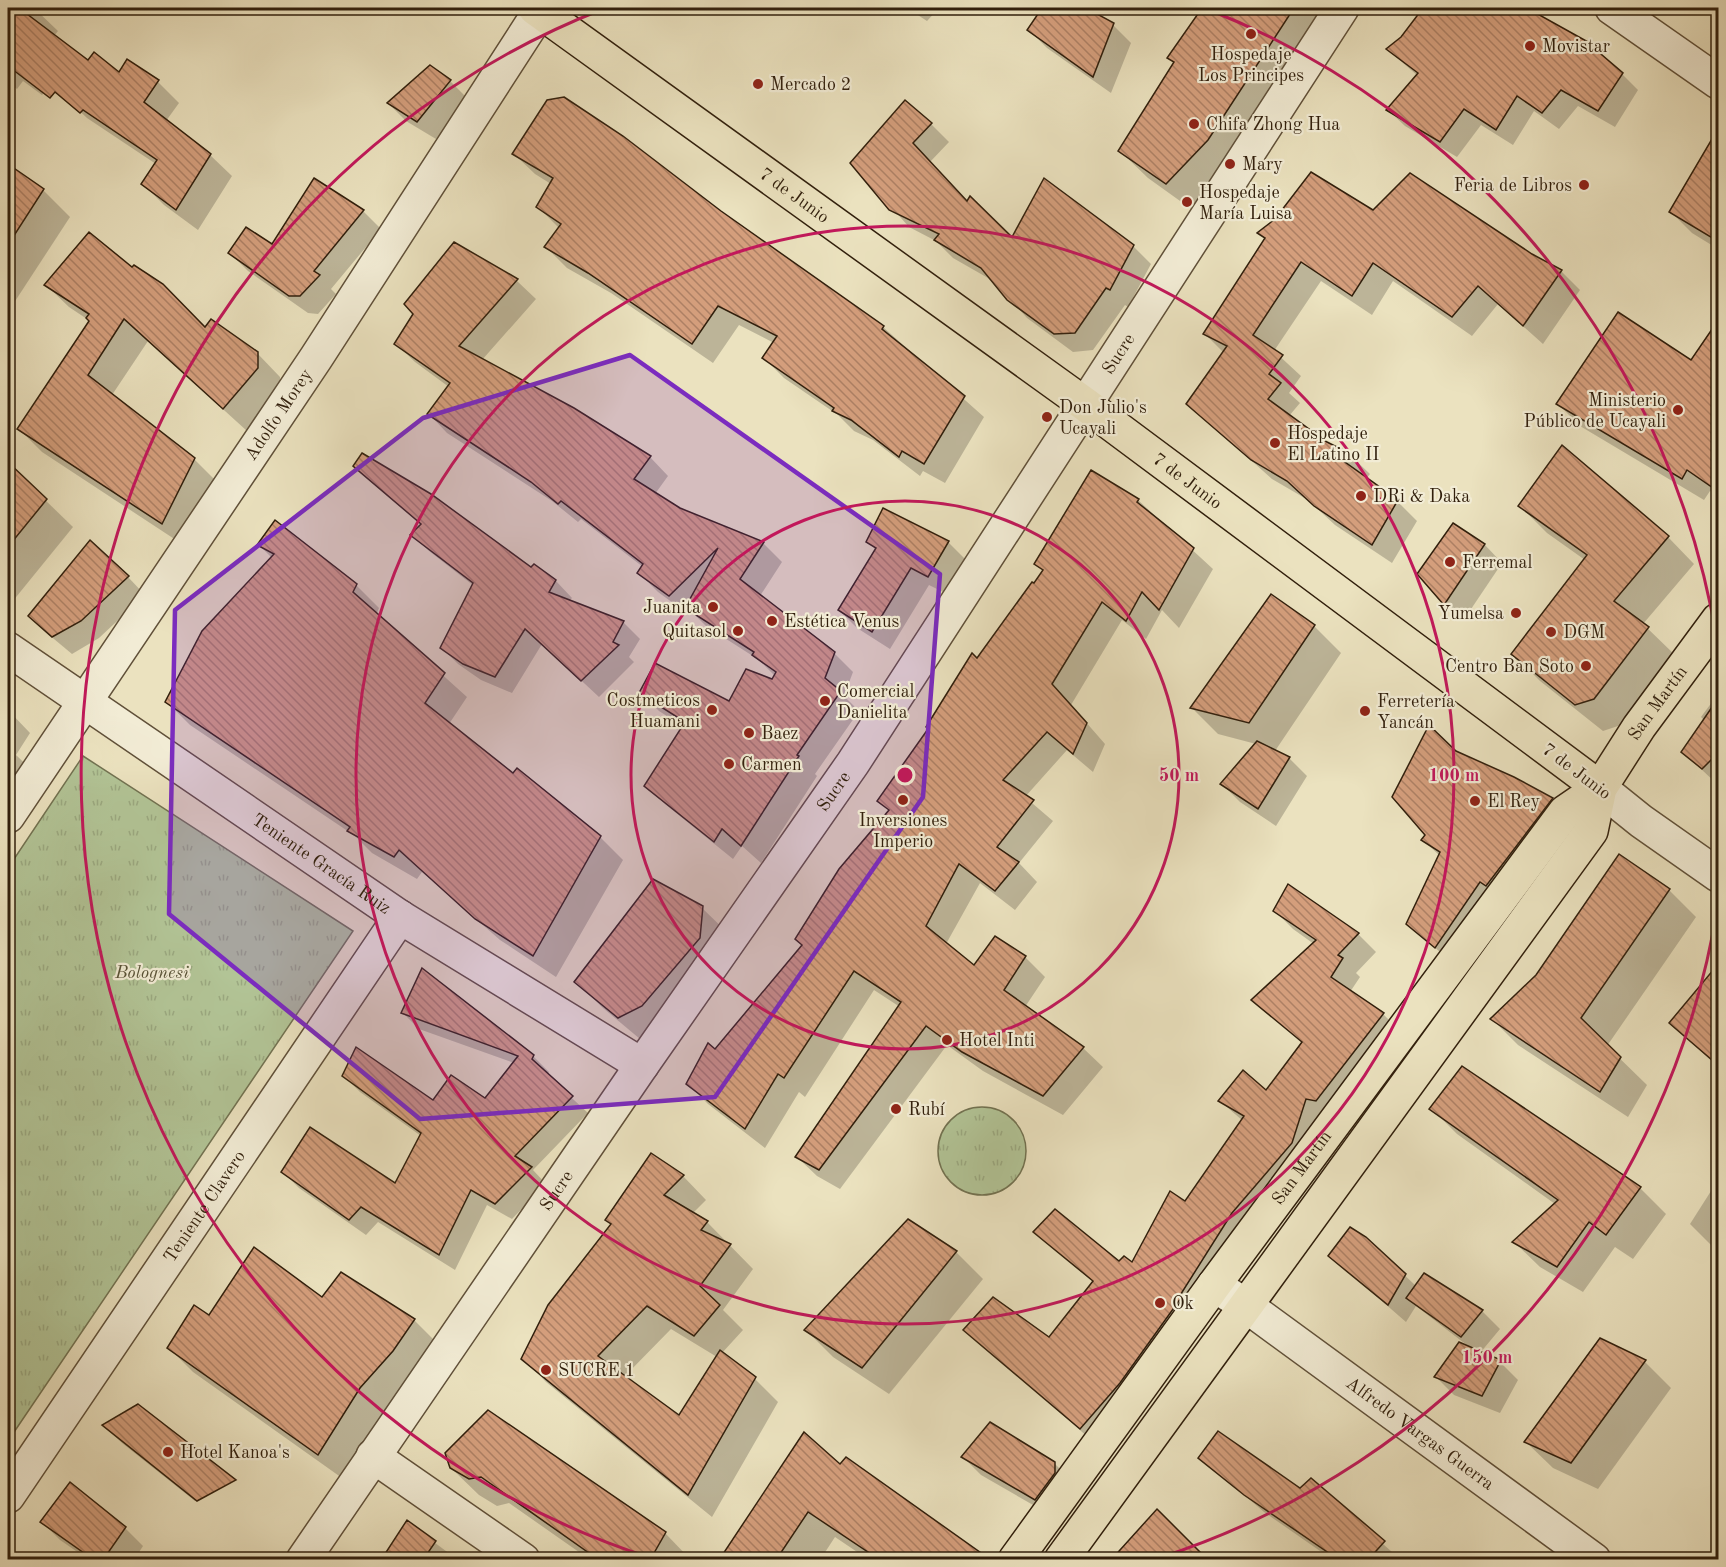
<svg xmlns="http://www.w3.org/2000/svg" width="1726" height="1567" font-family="'Old Standard TT',serif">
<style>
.park{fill:url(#park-tufts);stroke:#727251;stroke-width:1.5}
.shadow{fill:#0003;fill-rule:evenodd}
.building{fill:url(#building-back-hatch);stroke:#311f0c;stroke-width:1.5}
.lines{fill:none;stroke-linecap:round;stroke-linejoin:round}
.minor-casing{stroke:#605039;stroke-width:36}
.major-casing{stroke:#311f0c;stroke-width:36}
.minor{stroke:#f2ecd5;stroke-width:33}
.major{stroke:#ebe2bf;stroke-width:33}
.marked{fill:#7b2cbf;fill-opacity:0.2;stroke:#7b2cbf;stroke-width:4.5;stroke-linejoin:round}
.ring{fill:none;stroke:#c2185b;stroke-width:3}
.poi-dot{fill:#8f2418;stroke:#f2ecd5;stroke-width:2}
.labels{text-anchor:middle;stroke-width:4.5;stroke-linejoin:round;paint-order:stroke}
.poi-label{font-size:18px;fill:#311f0c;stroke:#f2ecd5;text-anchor:start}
.street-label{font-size:18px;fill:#311f0c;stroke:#f2ecd5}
.park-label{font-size:18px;font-style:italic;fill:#585135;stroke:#f2ecd5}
.centre{fill:#c2185b;stroke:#f2ecd5;stroke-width:3}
.ring-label{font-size:18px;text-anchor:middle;font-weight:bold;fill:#c2185b;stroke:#f2ecd5;stroke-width:4.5;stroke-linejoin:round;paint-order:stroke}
</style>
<defs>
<pattern id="park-tufts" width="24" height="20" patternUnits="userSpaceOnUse" patternTransform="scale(1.5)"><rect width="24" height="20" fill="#b2c496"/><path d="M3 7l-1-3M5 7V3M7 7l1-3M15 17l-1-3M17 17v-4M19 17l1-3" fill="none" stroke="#9aa880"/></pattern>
<pattern id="building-back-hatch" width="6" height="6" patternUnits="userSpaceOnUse" patternTransform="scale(1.5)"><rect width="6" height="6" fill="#d49e7c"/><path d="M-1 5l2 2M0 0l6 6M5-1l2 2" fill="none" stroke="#ad8064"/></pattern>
</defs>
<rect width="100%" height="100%" fill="#ebe2bf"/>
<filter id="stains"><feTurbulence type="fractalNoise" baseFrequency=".00333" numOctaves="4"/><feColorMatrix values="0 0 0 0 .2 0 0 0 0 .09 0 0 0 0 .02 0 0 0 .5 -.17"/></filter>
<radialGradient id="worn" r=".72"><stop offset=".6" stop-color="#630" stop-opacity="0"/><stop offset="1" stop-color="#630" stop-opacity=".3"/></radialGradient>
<g class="park">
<polygon points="83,756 353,931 8,1441 8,868"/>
<circle cx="982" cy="1151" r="44"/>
</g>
<g class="shadow">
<polygon points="8,8 34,8 58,31 54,36 88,62 119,74 158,82 179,103 166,121 210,155 232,176 198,230 164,205 143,184 156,164 87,118 51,84 42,95 23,81 17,89 8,82"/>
<polygon points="907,8 939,8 927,21"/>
<polygon points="1044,8 1083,8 1113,25 1131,43 1111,93 1047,48 1029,30"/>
<polygon points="1204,8 1353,8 1335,50 1321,36 1194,211 1148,178 1120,151 1175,64 1169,58"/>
<polygon points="1422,8 1522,8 1565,37 1596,48 1638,90 1615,127 1578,106 1559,129 1534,111 1513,145 1481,125 1457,157 1405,126 1388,110 1418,76 1388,50 1402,38 1423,9"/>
<polygon points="450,81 468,99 436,139 406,121 389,104"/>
<polygon points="931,124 949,142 930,162 967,202 1012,240 1133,246 1151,264 1128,307 1125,305 1093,350 1073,352 1027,318 995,282 953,258 936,241 909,227 852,163"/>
<polygon points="1718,138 1718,249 1692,233 1670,211"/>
<polygon points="514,154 720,212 883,327 984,417 945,483 923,471 920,476 873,440 854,431 838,415 784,378 764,358 774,343 739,325 713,363 611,293 567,268 546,247 559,228 538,207 551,184 535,174"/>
<polygon points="9,167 43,190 70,217 8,312"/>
<polygon points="363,211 381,229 331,289 336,294 318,314 308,313 248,271 230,253 272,246"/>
<polygon points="1373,212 1531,255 1561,271 1580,290 1543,344 1498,304 1472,336 1393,281 1372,315 1321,281 1274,351 1301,376 1289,393 1300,403 1289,416 1326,443 1350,455 1370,474 1366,479 1397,501 1417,521 1392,563 1335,525 1308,500 1272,479 1188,404 1224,353 1205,334 1266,240 1259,233"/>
<polygon points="455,244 517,281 536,299 482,360 650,457 668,476 655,494 680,510 764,544 782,562 760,596 834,653 853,672 844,696 859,711 815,774 817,776 761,863 742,846 733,859 665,804 646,785 684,727 659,711 641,693 730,703 773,681 775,676 759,660 706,626 691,611 688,614 658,592 639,573 643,567 581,519 578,522 552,501 447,433 429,414 449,387 415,362 396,344"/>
<polygon points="46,285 257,353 280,377 280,391 247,431 148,341 112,395 194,459 217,482 185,546 42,452 19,429 90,321 69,307"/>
<polygon points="1718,322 1718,497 1710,491 1704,500 1580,426 1558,404 1691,362"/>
<polygon points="8,464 73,527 8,607"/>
<polygon points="355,466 532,569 534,566 556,581 572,598 569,601 623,622 640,639 629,657 634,662 599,697 542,644 512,693 481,680 458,664 442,648 474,586 429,551 412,535 422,525"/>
<polygon points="1138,500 1213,569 1179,628 1162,610 1146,639 1122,620 1071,705 1105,744 1093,772 1067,750 1025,797 1053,821 1019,863 1037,882 1015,910 980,883 946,944 975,968 996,938 1025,957 1045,977 1025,1007 1083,1048 1103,1067 1063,1115 983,1071 947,1045 840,1189 817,1176 797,1157 900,1007 874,990 805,1097 799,1092 765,1148 708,1104 688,1084 804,946 890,811 879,801 978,660 1035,585 1044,571 1036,563"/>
<polygon points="1520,506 1668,537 1694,564 1643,624 1675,655 1621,725 1603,731 1540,681 1513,654 1585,560 1547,533"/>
<polygon points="884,510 948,542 966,560 947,594 929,585 890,649 857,628 839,610 876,550 868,541"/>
<polygon points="259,545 356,585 379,608 376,615 467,697 449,724 513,776 600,837 623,860 556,977 500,940 422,872 417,879 372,853 355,836 190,725 167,702 272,558"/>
<polygon points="1485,545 1502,563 1463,621 1418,574"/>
<polygon points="128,577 145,595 99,638 72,654 48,634"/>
<polygon points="1314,626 1341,653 1275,751 1289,758 1307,776 1276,826 1240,802 1222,784 1256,744 1218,734 1192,708"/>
<polygon points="1718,694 1718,785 1683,752 1704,720 1701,717"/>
<polygon points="8,710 30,733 16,755 40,778 8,826"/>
<polygon points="1455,753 1552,799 1569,816 1453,964 1408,923 1440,856 1423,840"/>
<polygon points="1288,886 1358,934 1376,952 1356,973 1360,977 1350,992 1383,1014 1401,1032 1098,1446 965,1329 1049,1339 1094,1283 1035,1232 1119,1263 1132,1264 1185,1203 1243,1121 1220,1101 1266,1092 1303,1044 1253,1000 1314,944 1293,929 1275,911"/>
<polygon points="1669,890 1696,917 1607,1046 1647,1085 1628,1117 1518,1045 1492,1019"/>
<polygon points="702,908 730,935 646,1044 603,1008 576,982"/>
<polygon points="1718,966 1718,1067 1671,1023"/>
<polygon points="403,1013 533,1056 549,1072 547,1075 588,1113 533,1170 546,1184 512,1219 487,1205 455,1270 378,1222 366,1235 299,1188 283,1172 396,1186 421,1136 360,1092 344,1076 434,1102 486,1100 514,1063 419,1029"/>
<polygon points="1463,1068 1640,1188 1666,1214 1633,1259 1615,1247 1583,1292 1540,1267 1514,1242 1555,1204 1457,1134 1431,1108"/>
<path d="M652,1155L683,1176L706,1200L692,1214L707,1222L753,1269L723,1310L743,1330L722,1353L755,1379L778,1402L712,1517L546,1382L523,1358L612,1225ZM671,1329L717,1357L679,1417L624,1377Z"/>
<polygon points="1718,1180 1718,1252 1690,1224"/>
<polygon points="908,1221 956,1252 983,1279 889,1394 833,1357 806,1330"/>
<polygon points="1365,1238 1416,1286 1424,1275 1482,1311 1500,1329 1480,1353 1500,1362 1518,1380 1500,1413 1454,1395 1436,1377 1468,1346 1416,1306 1406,1322 1330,1256"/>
<polygon points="323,1299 414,1320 438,1344 417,1375 384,1413 342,1478 193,1372 169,1348 209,1317"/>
<polygon points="1645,1362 1671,1388 1598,1489 1553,1468 1526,1442"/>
<polygon points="104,1426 216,1471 195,1501 122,1443"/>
<polygon points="963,1457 1054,1463 1072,1481 1054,1517 981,1475"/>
<polygon points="1200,1457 1300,1490 1311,1480 1401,1560 1333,1560 1264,1512"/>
<polygon points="840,1466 988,1560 869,1560 835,1537 820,1560 721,1560"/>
<polygon points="451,1468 665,1533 691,1560 584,1560 586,1557 509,1503 497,1506 479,1495"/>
<polygon points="42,1522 125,1528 143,1546 134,1560 89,1560 60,1540"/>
<polygon points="407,1522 458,1560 382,1560"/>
<polygon points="1520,1554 1528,1560 1516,1560"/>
</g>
<g class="building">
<polygon points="8,8 19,8 88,60 94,52 119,72 127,59 159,80 144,102 211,154 176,210 141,184 157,160 83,110 80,113 55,92 50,98 8,66"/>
<polygon points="1042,8 1086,8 1114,23 1093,77 1027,30"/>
<polygon points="1202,8 1294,8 1208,140 1166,184 1118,151 1174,62 1167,58"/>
<polygon points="1423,8 1527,8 1597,47 1595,49 1623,73 1598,111 1561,90 1542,113 1517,96 1496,130 1464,109 1440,142 1386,110 1418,73 1386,49 1401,37"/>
<polygon points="430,65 451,80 417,122 387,103"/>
<polygon points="564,97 623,136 721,211 884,326 882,329 965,396 924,464 902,451 899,457 851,420 832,411 834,408 762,358 777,336 718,306 692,344 588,273 544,247 561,224 536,207 553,178 512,154 547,100"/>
<polygon points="905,100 932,123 913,143 967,201 970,196 1012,237 1044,178 1134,245 1110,290 1106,288 1075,333 1054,334 1007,300 981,268 934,240 939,234 889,210 850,163"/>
<polygon points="1719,127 1719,242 1669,212"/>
<polygon points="8,164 44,189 8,245"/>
<polygon points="1311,172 1373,210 1410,173 1532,254 1562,270 1523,326 1478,286 1452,317 1373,263 1352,296 1301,262 1253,335 1283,355 1269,374 1281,383 1268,399 1327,442 1351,454 1345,462 1398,500 1372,545 1314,506 1287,481 1251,460 1186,404 1227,346 1203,334 1265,238 1257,233 1275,219"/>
<polygon points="314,178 364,210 314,271 320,275 300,296 289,296 228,253 246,227 272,244"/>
<polygon points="89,232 132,267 134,265 163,284 205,327 211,319 258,352 258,368 223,409 124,319 88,375 195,458 162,524 17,429 89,321 86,318 89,314 44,285"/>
<polygon points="454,242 518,279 459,346 574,408 651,456 634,479 680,508 764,542 740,579 835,652 825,678 841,691 797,755 799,756 741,846 722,829 714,842 644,786 685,722 639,693 655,663 729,701 746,669 772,679 776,672 752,655 754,652 685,608 718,548 669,596 637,573 643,564 561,501 558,504 531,482 427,414 450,383 394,344 413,314 404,304"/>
<polygon points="1618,312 1691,360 1719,319 1719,492 1687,470 1682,479 1556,404"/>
<polygon points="1562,445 1669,536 1614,601 1649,627 1594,699 1575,705 1511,654 1587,555 1518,506"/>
<polygon points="362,453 431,494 531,567 534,564 556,580 549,592 624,621 613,642 619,645 581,681 525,629 495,677 463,664 440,648 473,583 410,535 421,524 353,466"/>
<polygon points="8,462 47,499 8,547"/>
<polygon points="1091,470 1139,499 1137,502 1194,548 1159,610 1142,592 1126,621 1102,602 1052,684 1087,723 1073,754 1047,732 1003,780 1034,800 997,847 1019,862 995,891 959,864 926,926 974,965 995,936 1026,956 1004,990 1084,1047 1043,1096 962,1052 926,1026 819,1170 795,1157 901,1002 854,971 784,1078 778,1074 745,1129 686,1084 708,1043 715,1049 802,945 795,939 839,869 889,810 877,801 928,729 926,727 972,653 977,658 1032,582 1034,583 1043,570 1034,564"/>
<polygon points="883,508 949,541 928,577 911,568 872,632 838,610 876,548 866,542"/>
<polygon points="275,520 357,584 353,592 445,673 425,703 513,773 517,768 601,836 533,956 475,919 399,850 394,857 347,831 350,827 165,702 202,631 274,554 257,545"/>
<polygon points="1453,523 1485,544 1444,605 1417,574"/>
<polygon points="90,540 129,576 81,621 52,637 28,616"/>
<polygon points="1271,594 1315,625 1249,723 1190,708"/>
<polygon points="1719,697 1719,752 1702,769 1681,752"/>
<polygon points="1429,725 1456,751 1514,777 1553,798 1486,886 1480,882 1435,948 1406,924 1440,852 1421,840 1425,835 1392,797"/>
<polygon points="1257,741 1290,757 1258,809 1220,784"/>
<polygon points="1619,854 1670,889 1581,1018 1621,1057 1600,1092 1490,1019 1536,975"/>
<polygon points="653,879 703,906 700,938 642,1006 618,1018 574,982"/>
<polygon points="1288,884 1359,933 1338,955 1343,958 1331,977 1384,1013 1316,1101 1306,1099 1292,1143 1232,1213 1179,1297 1181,1298 1120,1383 1080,1429 963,1330 993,1297 1049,1337 1093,1281 1033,1232 1055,1209 1119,1261 1124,1256 1132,1262 1170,1191 1185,1201 1244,1116 1218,1101 1243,1070 1266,1090 1302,1042 1251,1000 1316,940 1273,911"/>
<polygon points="1719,963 1719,1066 1669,1023"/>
<polygon points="422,968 534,1055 532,1059 573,1096 515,1156 532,1167 495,1204 471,1190 439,1255 361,1207 349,1220 281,1172 310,1127 395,1183 421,1133 342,1076 356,1047 433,1100 451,1075 485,1098 518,1056 401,1013"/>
<polygon points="1462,1066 1641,1187 1606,1235 1589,1222 1557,1267 1512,1242 1558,1200 1429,1109"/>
<polygon points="651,1153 684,1175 664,1195 708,1221 701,1230 731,1244 700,1286 720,1305 694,1336 647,1306 598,1356 679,1415 720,1350 756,1377 688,1495 521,1359 548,1305 611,1224 605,1220"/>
<polygon points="908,1219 957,1251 862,1368 804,1330"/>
<polygon points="1350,1227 1366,1237 1406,1274 1388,1305 1328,1256"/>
<polygon points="254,1247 322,1297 341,1272 415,1319 393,1351 360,1388 318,1455 167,1348 194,1305 209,1315"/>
<polygon points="1424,1273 1483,1310 1461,1337 1406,1298"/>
<polygon points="1600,1338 1646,1360 1571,1463 1524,1442"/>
<polygon points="1459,1342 1501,1360 1482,1396 1434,1377"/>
<polygon points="138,1404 236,1480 197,1501 102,1425"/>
<polygon points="488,1410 666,1532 650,1560 599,1560 481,1477 469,1479 450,1468 445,1453"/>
<polygon points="990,1422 1055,1462 1055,1473 1035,1500 961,1457"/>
<polygon points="1218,1431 1300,1488 1311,1478 1385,1541 1368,1560 1339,1560 1244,1495 1198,1458"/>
<polygon points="804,1432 840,1464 846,1457 991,1560 880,1560 808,1512 776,1560 719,1560"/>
<polygon points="70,1482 126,1527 103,1560 94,1560 40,1522"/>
<polygon points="1157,1509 1208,1560 1111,1560"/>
<polygon points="407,1520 436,1541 423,1560 381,1560"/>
</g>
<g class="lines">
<defs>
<g id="minor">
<polyline points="1612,8 1718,82"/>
<path id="s1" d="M8,649L400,917L642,1065"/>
<polyline points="1600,788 1641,821 1718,875"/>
<path id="s2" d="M8,816L316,358L542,8"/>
<path id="s3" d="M1214,1285L1245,1305L1594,1560"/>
<polyline points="373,1456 523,1560"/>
<path id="s4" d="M8,1496L400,917"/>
<path id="s5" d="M303,1560L642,1065L853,763L1342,8"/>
</g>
<g id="major">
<path id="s6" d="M535,8L1086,405L1600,788"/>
<path id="s7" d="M1015,1560L1214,1285L1565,812L1600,788"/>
<path id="s8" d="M1061,1560L1591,831L1600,788L1639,727L1718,620"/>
</g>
</defs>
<use href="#minor" class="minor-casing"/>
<use href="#major" class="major-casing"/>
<use href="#minor" class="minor"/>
<use href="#major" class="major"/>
</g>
<path class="marked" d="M630,355L940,574L923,797L715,1097L420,1119L169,914L175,610L423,418Z"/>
<g class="ring">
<circle cx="905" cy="775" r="274"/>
<circle cx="905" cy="775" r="549"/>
<path d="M1718 904A823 823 0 0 1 1159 1558M651 1558A823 823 0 0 1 603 9M1207 9A823 823 0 0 1 1718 646"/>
</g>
<g class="poi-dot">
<circle cx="1251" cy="34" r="6"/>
<circle cx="1530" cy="46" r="6"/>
<circle cx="758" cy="84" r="6"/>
<circle cx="1194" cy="124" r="6"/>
<circle cx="1230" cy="164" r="6"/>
<circle cx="1584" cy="185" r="6"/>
<circle cx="1187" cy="202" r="6"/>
<circle cx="1678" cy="410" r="6"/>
<circle cx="1047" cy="417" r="6"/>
<circle cx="1275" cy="443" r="6"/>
<circle cx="1361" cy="496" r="6"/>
<circle cx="1450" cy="562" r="6"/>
<circle cx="713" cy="607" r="6"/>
<circle cx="1516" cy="613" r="6"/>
<circle cx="772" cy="621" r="6"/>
<circle cx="738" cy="631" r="6"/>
<circle cx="1551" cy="632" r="6"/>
<circle cx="1586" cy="666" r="6"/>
<circle cx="825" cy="701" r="6"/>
<circle cx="712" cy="710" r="6"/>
<circle cx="1365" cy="711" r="6"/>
<circle cx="749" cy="733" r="6"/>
<circle cx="729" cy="764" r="6"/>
<circle cx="903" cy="800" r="6"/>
<circle cx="1475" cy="801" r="6"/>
<circle cx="947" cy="1040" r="6"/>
<circle cx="896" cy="1109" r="6"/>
<circle cx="1160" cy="1303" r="6"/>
<circle cx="546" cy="1370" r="6"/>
<circle cx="168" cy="1452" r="6"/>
</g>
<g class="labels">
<g class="poi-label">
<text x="1542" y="52">Movistar</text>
<text x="1251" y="60" text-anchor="middle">Hospedaje<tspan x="1251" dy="21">Los Principes</tspan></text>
<text x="770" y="90">Mercado 2</text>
<text x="1206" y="130">Chifa Zhong Hua</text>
<text x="1242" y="170">Mary</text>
<text x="1572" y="191" text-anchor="end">Feria de Libros</text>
<text x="1199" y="198">Hospedaje<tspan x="1199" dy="21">María Luisa</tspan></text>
<text x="1666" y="406" text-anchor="end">Ministerio<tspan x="1666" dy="21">Público de Ucayali</tspan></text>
<text x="1059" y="413">Don Julio's<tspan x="1059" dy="21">Ucayali</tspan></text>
<text x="1287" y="439">Hospedaje<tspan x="1287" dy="21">El Latino II</tspan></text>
<text x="1373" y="502">DRi &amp; Daka</text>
<text x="1462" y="568">Ferremal</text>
<text x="701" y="613" text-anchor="end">Juanita</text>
<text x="1504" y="619" text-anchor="end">Yumelsa</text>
<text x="784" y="627">Estética Venus</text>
<text x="726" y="637" text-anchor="end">Quitasol</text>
<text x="1563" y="638">DGM</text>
<text x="1574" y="672" text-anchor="end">Centro Ban Soto</text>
<text x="837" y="697">Comercial<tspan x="837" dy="21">Danielita</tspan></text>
<text x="700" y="706" text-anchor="end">Costmeticos<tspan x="700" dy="21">Huamani</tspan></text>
<text x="1377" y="707">Ferretería<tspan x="1377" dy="21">Yancán</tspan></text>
<text x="761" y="739">Baez</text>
<text x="741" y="770">Carmen</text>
<text x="1487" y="807">El Rey</text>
<text x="903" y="826" text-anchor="middle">Inversiones<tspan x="903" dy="21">Imperio</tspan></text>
<text x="959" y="1046">Hotel Inti</text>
<text x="908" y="1115">Rubí</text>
<text x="1172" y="1309">Ok</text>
<text x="558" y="1376">SUCRE 1</text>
<text x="180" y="1458">Hotel Kanoa's</text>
</g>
<g class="street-label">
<text dy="6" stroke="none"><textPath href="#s6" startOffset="320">7 de Junio</textPath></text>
<text dy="6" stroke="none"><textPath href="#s5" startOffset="1456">Sucre</textPath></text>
<text dy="6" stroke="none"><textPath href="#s2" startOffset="484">Adolfo Morey</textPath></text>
<text dy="6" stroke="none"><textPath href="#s6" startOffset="806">7 de Junio</textPath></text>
<text dy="6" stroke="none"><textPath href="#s8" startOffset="1048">San Martín</textPath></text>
<text transform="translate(1577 771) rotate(37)" y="6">7 de Junio</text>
<text dy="6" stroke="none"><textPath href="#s5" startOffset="934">Sucre</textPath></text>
<text dy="6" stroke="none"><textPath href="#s1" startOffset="380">Teniente Gracía Ruiz</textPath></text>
<text dy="6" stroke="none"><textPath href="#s7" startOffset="486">San Martín</textPath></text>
<text dy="6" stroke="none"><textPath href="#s5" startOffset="448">Sucre</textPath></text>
<text dy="6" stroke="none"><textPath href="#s4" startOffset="350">Teniente Clavero</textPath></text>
<text dy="6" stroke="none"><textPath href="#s3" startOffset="254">Alfredo Vargas Guerra</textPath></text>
</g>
<g class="park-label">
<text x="152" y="978">Bolognesi</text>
</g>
</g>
<circle cx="905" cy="775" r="9" class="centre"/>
<g class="ring-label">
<text x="1179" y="781">50 m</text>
<text x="1454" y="781">100 m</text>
<text x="1487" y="1363">150 m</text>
</g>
<rect width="1726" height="1567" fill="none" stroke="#ebe2bf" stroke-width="30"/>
<rect x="9" y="9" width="1708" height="1549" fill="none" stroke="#311f0c" stroke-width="3"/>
<rect x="15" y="15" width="1696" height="1537" fill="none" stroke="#311f0c" stroke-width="1.5"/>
<rect width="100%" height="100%" filter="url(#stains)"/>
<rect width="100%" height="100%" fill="url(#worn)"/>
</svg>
